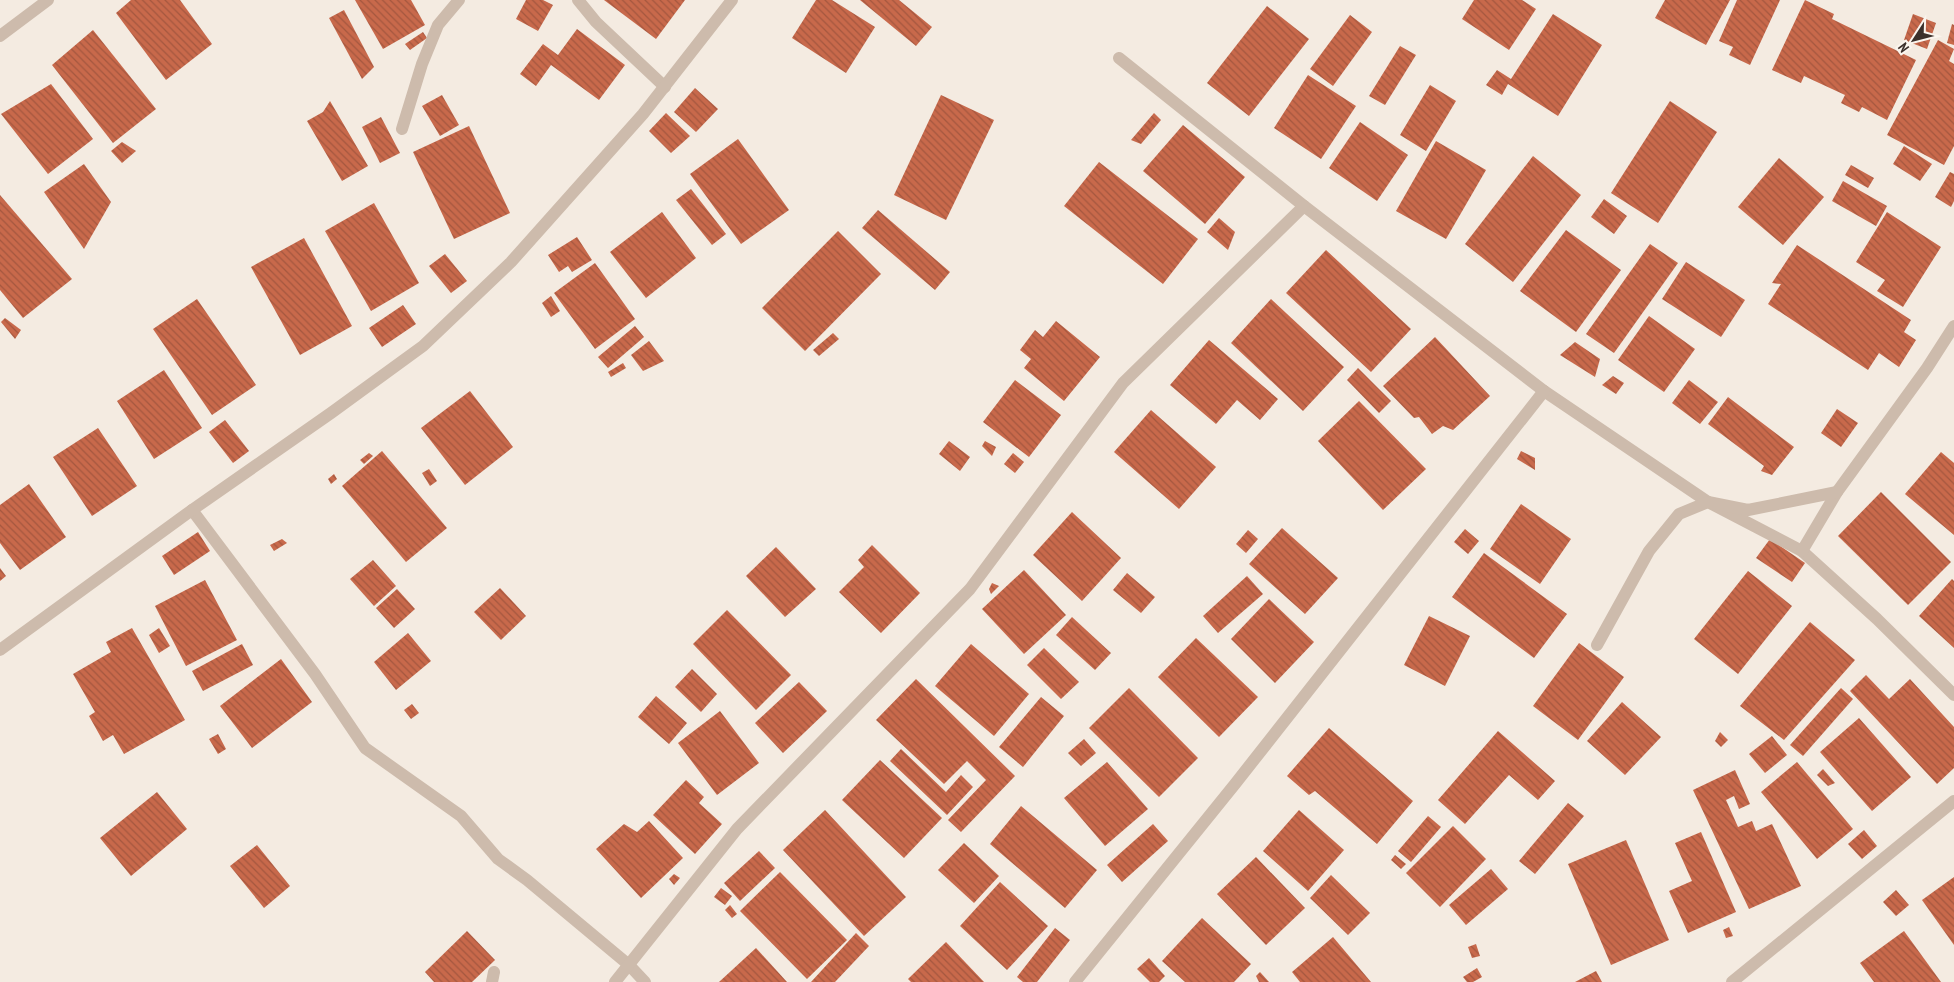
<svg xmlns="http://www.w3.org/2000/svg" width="1954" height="982" font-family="'PT Sans Narrow',sans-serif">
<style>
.building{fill:url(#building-back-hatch)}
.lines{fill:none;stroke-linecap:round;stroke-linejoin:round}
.minor{stroke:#cdbbac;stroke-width:12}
</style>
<defs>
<pattern id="building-back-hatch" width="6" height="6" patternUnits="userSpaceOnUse" patternTransform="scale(1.25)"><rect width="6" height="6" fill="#c8694b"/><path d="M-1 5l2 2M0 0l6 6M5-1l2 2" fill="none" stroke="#a4573f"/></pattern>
</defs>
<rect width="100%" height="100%" fill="#f4ebe1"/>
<g class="building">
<polygon points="131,0 180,0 212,44 166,80 116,13"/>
<polygon points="355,0 411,0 425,25 383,49"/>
<polygon points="526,0 543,0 553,5 538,31 516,19"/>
<polygon points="604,0 685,0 656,39"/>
<polygon points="816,0 832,0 875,27 846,73 792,38"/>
<polygon points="860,0 899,0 932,27 916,46"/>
<polygon points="1474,0 1522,0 1536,9 1509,50 1462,19"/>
<polygon points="1665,0 1730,0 1706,45 1655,18"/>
<polygon points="1737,0 1780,0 1750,65 1729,55 1733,47 1719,41"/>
<polygon points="1805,0 1834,14 1832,19 1916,60 1887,120 1862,107 1859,112 1841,103 1845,95 1804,76 1801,83 1772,70"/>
<polygon points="1267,6 1309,39 1249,116 1207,83"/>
<polygon points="344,10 374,67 362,79 329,18"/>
<polygon points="1553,14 1602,45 1558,116 1508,84 1502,95 1486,85 1497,70 1511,79"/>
<polygon points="1913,14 1936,23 1927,49 1904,40"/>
<polygon points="1350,15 1372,32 1333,86 1310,69"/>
<polygon points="1952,24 1954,25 1954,45 1947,43"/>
<polygon points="577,29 625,65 599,100 551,65 536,86 520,74 543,44 558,55"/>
<polygon points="93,30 156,109 113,143 52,65"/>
<polygon points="423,32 427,38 410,50 405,44"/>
<polygon points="1938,40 1954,49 1949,61 1954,64 1954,146 1944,165 1887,135"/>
<polygon points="1400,46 1416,55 1385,105 1369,96"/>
<polygon points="1308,75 1356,106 1321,159 1274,128"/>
<polygon points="51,84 93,139 48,174 1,114"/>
<polygon points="1430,85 1456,101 1426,151 1400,135"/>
<polygon points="695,88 718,109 696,132 674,112"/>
<polygon points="442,95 459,125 440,136 422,106"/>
<polygon points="941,95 994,120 946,220 894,195"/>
<polygon points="330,101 368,166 342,181 307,121 323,112"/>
<polygon points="1670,101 1717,132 1658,223 1611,193"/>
<polygon points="666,113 690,136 671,153 649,131"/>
<polygon points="1154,113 1161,120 1141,144 1131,140"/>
<polygon points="381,117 400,153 380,163 362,127"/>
<polygon points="1360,122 1408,155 1377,201 1329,168"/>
<polygon points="1183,125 1245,177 1205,224 1143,171"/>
<polygon points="469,126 510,213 454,239 413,152"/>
<polygon points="738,139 789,210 741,244 690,174"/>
<polygon points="1436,141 1486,170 1446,239 1396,211"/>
<polygon points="122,142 136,151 122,163 111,151"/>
<polygon points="1904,146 1932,164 1920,181 1893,164"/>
<polygon points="1533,156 1581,195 1513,282 1465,244"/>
<polygon points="1779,158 1824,197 1783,245 1738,207"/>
<polygon points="1099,162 1198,239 1163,284 1064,206"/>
<polygon points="84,164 111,202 84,249 44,192"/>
<polygon points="1851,165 1874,178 1868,188 1845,175"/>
<polygon points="1950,172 1954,174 1954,201 1951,207 1935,197"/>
<polygon points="1843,181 1887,206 1876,226 1832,201"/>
<polygon points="691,189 726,234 712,245 676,200"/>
<polygon points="0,195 72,279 23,318 0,290"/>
<polygon points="1604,199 1627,216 1614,234 1591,217"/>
<polygon points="374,203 419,283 371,311 325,231"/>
<polygon points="878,210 950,272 935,290 862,228"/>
<polygon points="662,212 696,258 646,298 610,252"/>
<polygon points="1887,212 1941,247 1903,307 1877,291 1885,280 1856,262"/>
<polygon points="1219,218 1235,232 1228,250 1207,232"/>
<polygon points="1566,230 1621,270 1576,332 1520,291"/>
<polygon points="838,231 881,274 805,351 762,308"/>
<polygon points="577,237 592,260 572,272 568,266 559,272 548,255"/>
<polygon points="304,238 352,326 300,355 251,267"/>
<polygon points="1650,244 1678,263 1614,353 1586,334"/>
<polygon points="1797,245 1911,320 1904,332 1916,340 1899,367 1879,353 1868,370 1768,304 1781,284 1772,283"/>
<polygon points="1326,250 1411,329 1371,372 1286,293"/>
<polygon points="445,254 467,281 451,293 429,266"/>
<polygon points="1686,262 1745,300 1721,337 1662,299"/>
<polygon points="595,263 635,319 595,349 554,293"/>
<polygon points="551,296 560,311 551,317 542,303"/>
<polygon points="197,299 256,385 212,415 153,329"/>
<polygon points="1271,299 1344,367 1303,411 1231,343"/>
<polygon points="403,305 416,324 382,347 369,328"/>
<polygon points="1649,316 1695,349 1664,392 1618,360"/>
<polygon points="5,318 21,330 15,339 1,322"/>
<polygon points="1056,321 1100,357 1064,401 1024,368 1031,359 1020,350 1035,330 1043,337"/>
<polygon points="635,326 644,337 608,368 598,357"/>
<polygon points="833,333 839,339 819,356 813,350"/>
<polygon points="1435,337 1490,396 1453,430 1443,426 1432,434 1419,417 1414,418 1383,386"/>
<polygon points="1209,340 1278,399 1260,420 1237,400 1216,424 1170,385"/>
<polygon points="649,341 664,361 643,371 631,355"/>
<polygon points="1575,342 1600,359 1595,377 1560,355"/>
<polygon points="623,363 626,368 611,377 608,372"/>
<polygon points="1358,368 1391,401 1379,413 1347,380"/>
<polygon points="164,370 202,428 154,459 117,401"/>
<polygon points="1613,376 1624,383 1616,394 1602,385"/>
<polygon points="1015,380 1061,415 1029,457 983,422"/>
<polygon points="1689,380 1718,402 1700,424 1672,403"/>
<polygon points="470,391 513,447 465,485 421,428"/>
<polygon points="1728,397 1794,447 1772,475 1761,471 1764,466 1708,424"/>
<polygon points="1359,401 1426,469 1383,510 1318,441"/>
<polygon points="1837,409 1858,423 1841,447 1821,433"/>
<polygon points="1151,410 1216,467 1179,509 1114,452"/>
<polygon points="225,420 249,451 233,463 209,432"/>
<polygon points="98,428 137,486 92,516 53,457"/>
<polygon points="949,441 970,457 960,471 939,454"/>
<polygon points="985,441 996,447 992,456 982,446"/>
<polygon points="382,451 447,528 406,562 342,486"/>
<polygon points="1521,451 1535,458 1535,470 1517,459"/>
<polygon points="1941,452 1954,463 1954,535 1905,494"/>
<polygon points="369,453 373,456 364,464 360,460"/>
<polygon points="1013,453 1024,462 1015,473 1004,464"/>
<polygon points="429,469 437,481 430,486 422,473"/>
<polygon points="334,474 337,479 331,484 328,479"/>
<polygon points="29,484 66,537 20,570 0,543 0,505"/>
<polygon points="1881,492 1951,562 1908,605 1838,536"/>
<polygon points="1521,504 1571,539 1540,584 1490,549"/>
<polygon points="1072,512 1121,558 1082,601 1033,555"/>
<polygon points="1282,528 1338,578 1305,614 1249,564"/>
<polygon points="1465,529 1479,541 1468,554 1454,542"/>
<polygon points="1248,530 1258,539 1246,553 1236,544"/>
<polygon points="198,532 210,551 174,575 162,556"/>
<polygon points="282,539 287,543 274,551 270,545"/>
<polygon points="1770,539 1805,563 1792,582 1756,558"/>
<polygon points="872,545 920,593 881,633 839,592 864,567 858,560"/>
<polygon points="776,547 816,589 785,617 746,576"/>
<polygon points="1484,553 1567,614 1534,658 1452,597"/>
<polygon points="373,560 396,586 374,606 350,579"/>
<polygon points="0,568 6,576 0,581"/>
<polygon points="1024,570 1066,615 1024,654 982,609"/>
<polygon points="1748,571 1792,606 1738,674 1694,639"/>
<polygon points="1127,573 1155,597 1141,613 1113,590"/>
<polygon points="1247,576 1263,594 1218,633 1203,616"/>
<polygon points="1952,579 1954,581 1954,648 1919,616"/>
<polygon points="205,580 237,640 186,666 155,606"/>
<polygon points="992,583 999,586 991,594 989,589"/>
<polygon points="500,588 526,616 501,640 474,612"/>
<polygon points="397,589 415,609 394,628 376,608"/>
<polygon points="1269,599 1314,642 1275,683 1231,639"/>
<polygon points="727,610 791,675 756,710 693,644"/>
<polygon points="1429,616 1470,636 1445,686 1404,665"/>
<polygon points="1072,617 1111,653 1095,670 1056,635"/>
<polygon points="1810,622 1855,660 1784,740 1740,706"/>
<polygon points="132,628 185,720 124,754 113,735 103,741 89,716 95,712 73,674 111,652 106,642"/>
<polygon points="159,628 170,646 159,653 149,635"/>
<polygon points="408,633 431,661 396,690 374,662"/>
<polygon points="1196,638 1258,697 1219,737 1158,677"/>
<polygon points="1579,643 1624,677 1578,740 1533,706"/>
<polygon points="242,644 253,665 203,691 192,671"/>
<polygon points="971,644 1029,694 994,736 935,686"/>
<polygon points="1044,648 1079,682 1061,699 1027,665"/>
<polygon points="281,659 312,702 252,748 220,706"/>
<polygon points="692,669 717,694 701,712 675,687"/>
<polygon points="1866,675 1889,699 1910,679 1954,727 1954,768 1937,784 1850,691"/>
<polygon points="916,679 1015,776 961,832 948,820 986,780 967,761 944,784 876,720"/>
<polygon points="799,682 827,711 783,753 755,723"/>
<polygon points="1129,688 1198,758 1159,797 1089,728"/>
<polygon points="1841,688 1853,699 1803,756 1790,745"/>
<polygon points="656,696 687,723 669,744 638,717"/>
<polygon points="1041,697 1064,716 1023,767 999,747"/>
<polygon points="1622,702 1661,737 1625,775 1587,741"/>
<polygon points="412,704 419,713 411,719 404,710"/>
<polygon points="720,711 759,763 717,795 678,743"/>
<polygon points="1859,718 1911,777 1872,811 1820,752"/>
<polygon points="1329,728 1413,801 1377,844 1315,791 1309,795 1287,776"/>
<polygon points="1498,731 1555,781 1538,800 1509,775 1465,824 1438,800"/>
<polygon points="1720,732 1728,740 1721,747 1715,741"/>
<polygon points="218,734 226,749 218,754 209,739"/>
<polygon points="1772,736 1787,755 1765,773 1749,754"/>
<polygon points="1084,739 1096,753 1081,766 1068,753"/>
<polygon points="901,749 946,792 961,775 973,787 947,815 890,761"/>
<polygon points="880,760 942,818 904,858 842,800"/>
<polygon points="1107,762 1148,809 1105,846 1064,798"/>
<polygon points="1797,762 1853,829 1817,859 1761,792"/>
<polygon points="1823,769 1835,783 1828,786 1817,775"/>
<polygon points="1735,770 1750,804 1739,809 1734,796 1726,800 1738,827 1752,821 1756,831 1772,824 1801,886 1749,909 1693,790"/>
<polygon points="686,780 704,797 699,803 722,824 695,854 653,815"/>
<polygon points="157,792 187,829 131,876 100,838"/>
<polygon points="1568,803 1584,816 1535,874 1519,861"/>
<polygon points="1021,806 1097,870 1065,908 990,844"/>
<polygon points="825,810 906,897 864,936 783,850"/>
<polygon points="1299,810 1344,850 1308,891 1263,851"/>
<polygon points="1428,816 1441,827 1411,862 1398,851"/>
<polygon points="649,821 683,858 641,898 596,849 624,824 637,832"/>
<polygon points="1153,824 1168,841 1122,882 1107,865"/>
<polygon points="1453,826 1486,859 1440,907 1406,873"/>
<polygon points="1864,830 1877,846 1862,859 1848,844"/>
<polygon points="1701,832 1736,912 1688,933 1669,891 1692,881 1675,843"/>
<polygon points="1626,840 1669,940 1611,965 1568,864"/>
<polygon points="964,843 999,876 974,903 938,870"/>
<polygon points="257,845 290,886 264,908 230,866"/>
<polygon points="759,851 775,868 740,901 724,883"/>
<polygon points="1395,855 1406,864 1401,869 1391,860"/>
<polygon points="1256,857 1305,908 1266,945 1217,894"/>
<polygon points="1491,869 1508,889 1466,925 1449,905"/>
<polygon points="780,872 847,940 807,979 740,911"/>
<polygon points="674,874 680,878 674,885 669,879"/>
<polygon points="1331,875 1370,913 1348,935 1310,898"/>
<polygon points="1954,877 1954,945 1922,900"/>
<polygon points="1000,882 1048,926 1007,970 960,926"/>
<polygon points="721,888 732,896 725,905 714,897"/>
<polygon points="1896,890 1909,905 1896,916 1883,902"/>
<polygon points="730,905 737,914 732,918 725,910"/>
<polygon points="1202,918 1251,964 1234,982 1185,982 1162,961"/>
<polygon points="1729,927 1733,936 1726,938 1723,930"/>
<polygon points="1055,928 1070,940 1037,982 1023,982 1017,977"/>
<polygon points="467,931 495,960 472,982 434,982 425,972"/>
<polygon points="1904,931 1941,982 1874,982 1860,963"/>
<polygon points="856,933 869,946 835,982 811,982"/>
<polygon points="1333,937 1371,982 1300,982 1292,972"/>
<polygon points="946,942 984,982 911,982 908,979"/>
<polygon points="1476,944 1480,956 1472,958 1468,947"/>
<polygon points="756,948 787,982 719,982"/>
<polygon points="1149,958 1165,976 1159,982 1150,982 1137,969"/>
<polygon points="1477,968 1482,977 1473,982 1467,982 1463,977"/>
<polygon points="1596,971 1602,982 1575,982"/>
<polygon points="1260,972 1269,982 1259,982 1256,976"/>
</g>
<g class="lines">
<g class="minor">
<polyline points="578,0 596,22 665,87"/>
<polyline points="0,36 48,0"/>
<polyline points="1119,58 1304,206 1544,391 1708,502 1802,551 1877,619 1954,695"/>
<polyline points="402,129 422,64 438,25 459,0"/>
<polyline points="192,510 315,674 365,748 461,816 498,859 527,880 629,965 645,982"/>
<polyline points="1802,551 1837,492 1927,368 1954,326"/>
<polyline points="1597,645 1649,551 1679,514 1708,502 1748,510 1837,492"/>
<polyline points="0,650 192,510 331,413 423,346 511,262 643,114 732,0"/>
<polyline points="492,982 494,972"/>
<polyline points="615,982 737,829 970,589 1123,383 1304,206"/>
<polyline points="1075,982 1235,784 1544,391"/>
<polyline points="1732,982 1954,801"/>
</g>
</g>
<g transform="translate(1914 40) rotate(234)" stroke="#fbf5ee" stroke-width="4" paint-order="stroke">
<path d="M0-4L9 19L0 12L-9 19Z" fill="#3b302b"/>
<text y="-8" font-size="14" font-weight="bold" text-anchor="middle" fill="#3b302b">N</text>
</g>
</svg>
